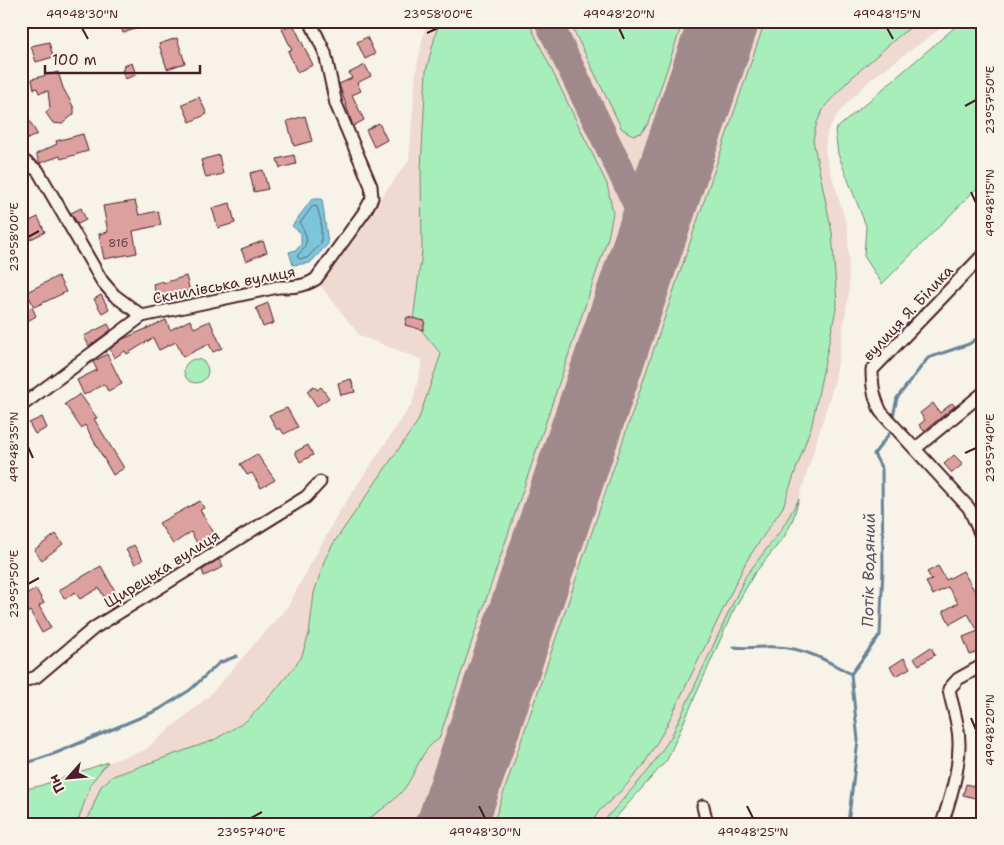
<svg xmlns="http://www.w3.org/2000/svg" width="1004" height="845" font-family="'Shantell Sans',sans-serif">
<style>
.built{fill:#efdad2}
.green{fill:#a7eeba;stroke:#788672}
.water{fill:#7bc5db;stroke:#678395}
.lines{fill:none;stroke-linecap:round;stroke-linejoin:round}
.shore{stroke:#5e6171;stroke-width:1}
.stream{stroke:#678395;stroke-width:3}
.taxiway{stroke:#a0898a;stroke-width:28}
.runway{stroke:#a0898a;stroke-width:70}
.building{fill:#dca19f;stroke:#4a1f2b}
.minor-casing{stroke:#4a1f2b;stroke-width:15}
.minor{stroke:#f7f3e8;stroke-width:11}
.ticks{fill:none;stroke:#4a1f2b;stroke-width:2}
.labels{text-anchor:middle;stroke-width:4;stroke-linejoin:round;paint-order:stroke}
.number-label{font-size:12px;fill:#6e4048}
.street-label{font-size:15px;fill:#4a1f2b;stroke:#f7f3e8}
.water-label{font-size:16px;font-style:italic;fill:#595160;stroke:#f7f3e8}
.neatline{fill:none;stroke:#4a1f2b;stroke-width:2}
.ticks-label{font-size:12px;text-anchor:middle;fill:#4a1f2b}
</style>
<rect width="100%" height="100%" fill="#f7f3e8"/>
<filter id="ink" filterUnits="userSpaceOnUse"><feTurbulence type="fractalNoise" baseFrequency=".02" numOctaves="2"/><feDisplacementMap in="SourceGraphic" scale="10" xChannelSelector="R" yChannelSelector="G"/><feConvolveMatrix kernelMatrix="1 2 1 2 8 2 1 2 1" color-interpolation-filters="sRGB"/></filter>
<g filter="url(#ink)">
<polygon class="built" points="426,21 951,21 871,79 839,112 827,132 825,150 828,163 848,230 849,292 835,380 792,522 784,537 754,574 743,591 667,760 610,824 21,824 21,790 39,786 145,750 209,696 288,606 339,512 412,404 423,360 360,336 320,285 353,235 409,160 416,72"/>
<g class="green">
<path d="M439,21H528L607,184L613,213L608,238L439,739C421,748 416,774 404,789C392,804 376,813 361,824H86L101,786L113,776L214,740L246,721L274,692L301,658L309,634L314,593L325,559L333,544L418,421L441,354L413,320L422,251L421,169L426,71Z"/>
<polygon points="569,21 683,21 649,123 641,133 633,135 622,129"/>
<polygon points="765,21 920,21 900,35 848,81 825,106 817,122 813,140 832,232 837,304 812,424 783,507 747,560 665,729 643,766 623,789 599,811 591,824 493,824"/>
<polygon points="962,21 983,21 983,182 882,284 864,256 866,226 838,154 835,130"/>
<circle cx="196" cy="371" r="12"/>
<polygon points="799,499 792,522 784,537 754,574 732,613 667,760 610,824 601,824 648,771 671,737 745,577 781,530"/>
<polygon points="108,762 91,783 77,824 21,824 21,790 39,786"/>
</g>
<polygon class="water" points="312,199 322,199 328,244 310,263 293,265 289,252 296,250 301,245 301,233 292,226"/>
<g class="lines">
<path class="shore" d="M313,206L317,207L321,221V243L307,258L299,259L297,256C310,243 308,237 300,224Z"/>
<g class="stream">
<polyline points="892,421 897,398 928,358 969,344 983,334"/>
<path d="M734,647C750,649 762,646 777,647C805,648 828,661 851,674"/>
<polyline points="21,765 56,753 158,710 190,690 219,663 237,656"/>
<polyline points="848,824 858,740 851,674 880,635 883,568 882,469 874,454 889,434"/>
</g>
<g class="taxiway">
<polyline points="548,21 642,215 645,245 636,281"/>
<path d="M427,824C447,812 459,794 469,773"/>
</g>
<polyline class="runway" points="452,824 724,21"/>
</g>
<g class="building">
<polygon points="119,21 135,21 138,28 123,33"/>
<polygon points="293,24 313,65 297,72 288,51 292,50 282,29"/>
<polygon points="367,37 375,54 365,59 357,42"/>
<polygon points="177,38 185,63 167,69 159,44"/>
<polygon points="49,42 53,57 36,62 31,46"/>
<polygon points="132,63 136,75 125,79 122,70 124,69 123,66"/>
<polygon points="365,65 371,76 357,83 361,91 352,95 364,120 353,126 339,84 352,78 349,73"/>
<polygon points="58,72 63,88 74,108 74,114 62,124 53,123 46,113 50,108 48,91 39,93 37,88 34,89 32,79"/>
<polygon points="199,97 207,114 190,122 182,104"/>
<polygon points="27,116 37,134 24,141 21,136 21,119"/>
<polygon points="305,116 312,141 294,146 287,121"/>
<polygon points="379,123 387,140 374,147 366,130"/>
<polygon points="83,134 88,151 61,159 60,156 40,163 36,154 57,144 56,141"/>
<polygon points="219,155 223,174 206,178 201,160"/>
<polygon points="294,155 296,164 280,168 277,159"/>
<polygon points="263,170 268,189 254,192 250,173"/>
<polygon points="135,201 139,215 158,211 161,225 133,231 137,253 104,259 99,234 108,232 103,206"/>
<polygon points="230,203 235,223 218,228 212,208"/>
<polygon points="81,208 86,220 78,224 71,213"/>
<polygon points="38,217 45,232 21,244 21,225"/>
<polygon points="263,241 267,252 246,261 241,249"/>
<polygon points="58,276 66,292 34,307 27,292"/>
<polygon points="186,276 190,291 158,300 153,284 163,281 164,283"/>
<polygon points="101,295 109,309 102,313 94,299"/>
<polygon points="268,303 274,323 263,327 256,308"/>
<polygon points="32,307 36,316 21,325 21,313"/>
<polygon points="407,317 425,321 423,330 405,325"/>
<polygon points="166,320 170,330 190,320 194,328 210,321 222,348 213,352 209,344 183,357 176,342 159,350 153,338 127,354 125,351 114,358 110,349 123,339"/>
<polygon points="108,324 111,330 89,346 84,336"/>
<polygon points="107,354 122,384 108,391 104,384 84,395 77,380 97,370 93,362"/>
<polygon points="351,379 355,392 341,395 338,383"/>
<polygon points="314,386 317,390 321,387 329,398 317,406 307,391"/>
<polygon points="80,394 97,418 94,419 124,468 113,475 85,425 81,428 65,404"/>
<polygon points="933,403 940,413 952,403 955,406 924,431 919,425 925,420 920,413"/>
<polygon points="287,408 298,427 284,434 280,428 277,430 269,415"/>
<polygon points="42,417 47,428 35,434 29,423"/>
<polygon points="308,445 313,455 300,462 295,452"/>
<polygon points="257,454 275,480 261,488 252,473 247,475 240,464"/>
<polygon points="954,455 963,464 952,473 944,464"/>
<polygon points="200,501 204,508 200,510 214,533 197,543 191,532 173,544 159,523"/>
<polygon points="56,534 63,544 42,560 34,550"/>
<polygon points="134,545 143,560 135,564 126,550"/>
<polygon points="219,559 223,567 204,576 202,570"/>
<polygon points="101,566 121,602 111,609 99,588 80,599 75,592 65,599 59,590"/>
<polygon points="938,566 946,580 963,571 983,605 983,650 970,655 963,637 978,631 968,614 950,624 943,611 958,603 948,587 933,595 926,582 932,580 927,572"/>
<polygon points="21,584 27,594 36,589 44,603 39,606 51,628 42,633 30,611 27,613 21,603"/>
<polygon points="931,647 935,655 919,665 914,658"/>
<polygon points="904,658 910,668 896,676 890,667"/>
<polygon points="966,784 983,789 983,800 963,795"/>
</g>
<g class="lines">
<defs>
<g id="minor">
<path d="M21,159L38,171L102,281L114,295L142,316L278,287C292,287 304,287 316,279L365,211L372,198L371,186L336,104L325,53L310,21"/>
<path d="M983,255L872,370C872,387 874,397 881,412L969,508L983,540"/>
<polyline points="21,406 142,316"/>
<polyline points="916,448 983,393"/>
<polyline points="21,682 36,677 94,628 306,497 320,482"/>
<polyline points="703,806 707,824"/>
<path d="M942,824C952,793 964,756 957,724C955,712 951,701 949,689L958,679L983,665"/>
</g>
</defs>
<use href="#minor" class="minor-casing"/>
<use href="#minor" class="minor"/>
</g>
</g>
<path class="ticks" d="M82,28L88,39M619,28L624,39M887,28L893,39M427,33L438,28M965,106L976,100M971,192L976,203M28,237L39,231M28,447L33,458M965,453L976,448M28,584L39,578M971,718L976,730M479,806L485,818M747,806L753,818M251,818L262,812"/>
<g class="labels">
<g class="number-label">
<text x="118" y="247">81б</text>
</g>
<g class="street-label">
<text transform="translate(224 285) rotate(-11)" y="5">Скнилівська вулиця</text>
<text transform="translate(908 313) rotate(-47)" y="5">вулиця Я. Білика</text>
<text transform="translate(162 569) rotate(-32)" y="5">Щирецька вулиця</text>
</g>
<g class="water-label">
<text transform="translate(868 570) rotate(-89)" y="6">Потік Водяний</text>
</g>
</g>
<rect width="1004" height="845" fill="none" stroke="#f7f3e8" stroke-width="55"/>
<g transform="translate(68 778) rotate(243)" stroke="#f7f3e8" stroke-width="4" paint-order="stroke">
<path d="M0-4L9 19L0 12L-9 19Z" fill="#4a1f2b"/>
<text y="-8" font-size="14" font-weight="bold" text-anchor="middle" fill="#4a1f2b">Пн</text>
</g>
<path d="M45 65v8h155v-8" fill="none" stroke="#4a1f2b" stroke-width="2.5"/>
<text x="52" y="65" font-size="15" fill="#4a1f2b" stroke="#f7f3e8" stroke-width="4" paint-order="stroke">100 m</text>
<rect x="28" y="28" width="948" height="790" class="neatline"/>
<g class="ticks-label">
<text x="82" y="18">49°48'30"N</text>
<text x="438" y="18">23°58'00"E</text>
<text x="619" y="18">49°48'20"N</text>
<text x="887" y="18">49°48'15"N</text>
<text transform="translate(990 100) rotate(-90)" y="4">23°57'50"E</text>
<text transform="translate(990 203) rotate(-90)" y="4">49°48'15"N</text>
<text transform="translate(14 237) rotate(-90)" y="4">23°58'00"E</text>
<text transform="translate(14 447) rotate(-90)" y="4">49°48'35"N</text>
<text transform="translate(990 448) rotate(-90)" y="4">23°57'40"E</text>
<text transform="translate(14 584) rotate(-90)" y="4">23°57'50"E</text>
<text transform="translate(990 730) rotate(-90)" y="4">49°48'20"N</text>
<text x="251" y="836">23°57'40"E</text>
<text x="485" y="836">49°48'30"N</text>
<text x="753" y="836">49°48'25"N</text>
</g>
</svg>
